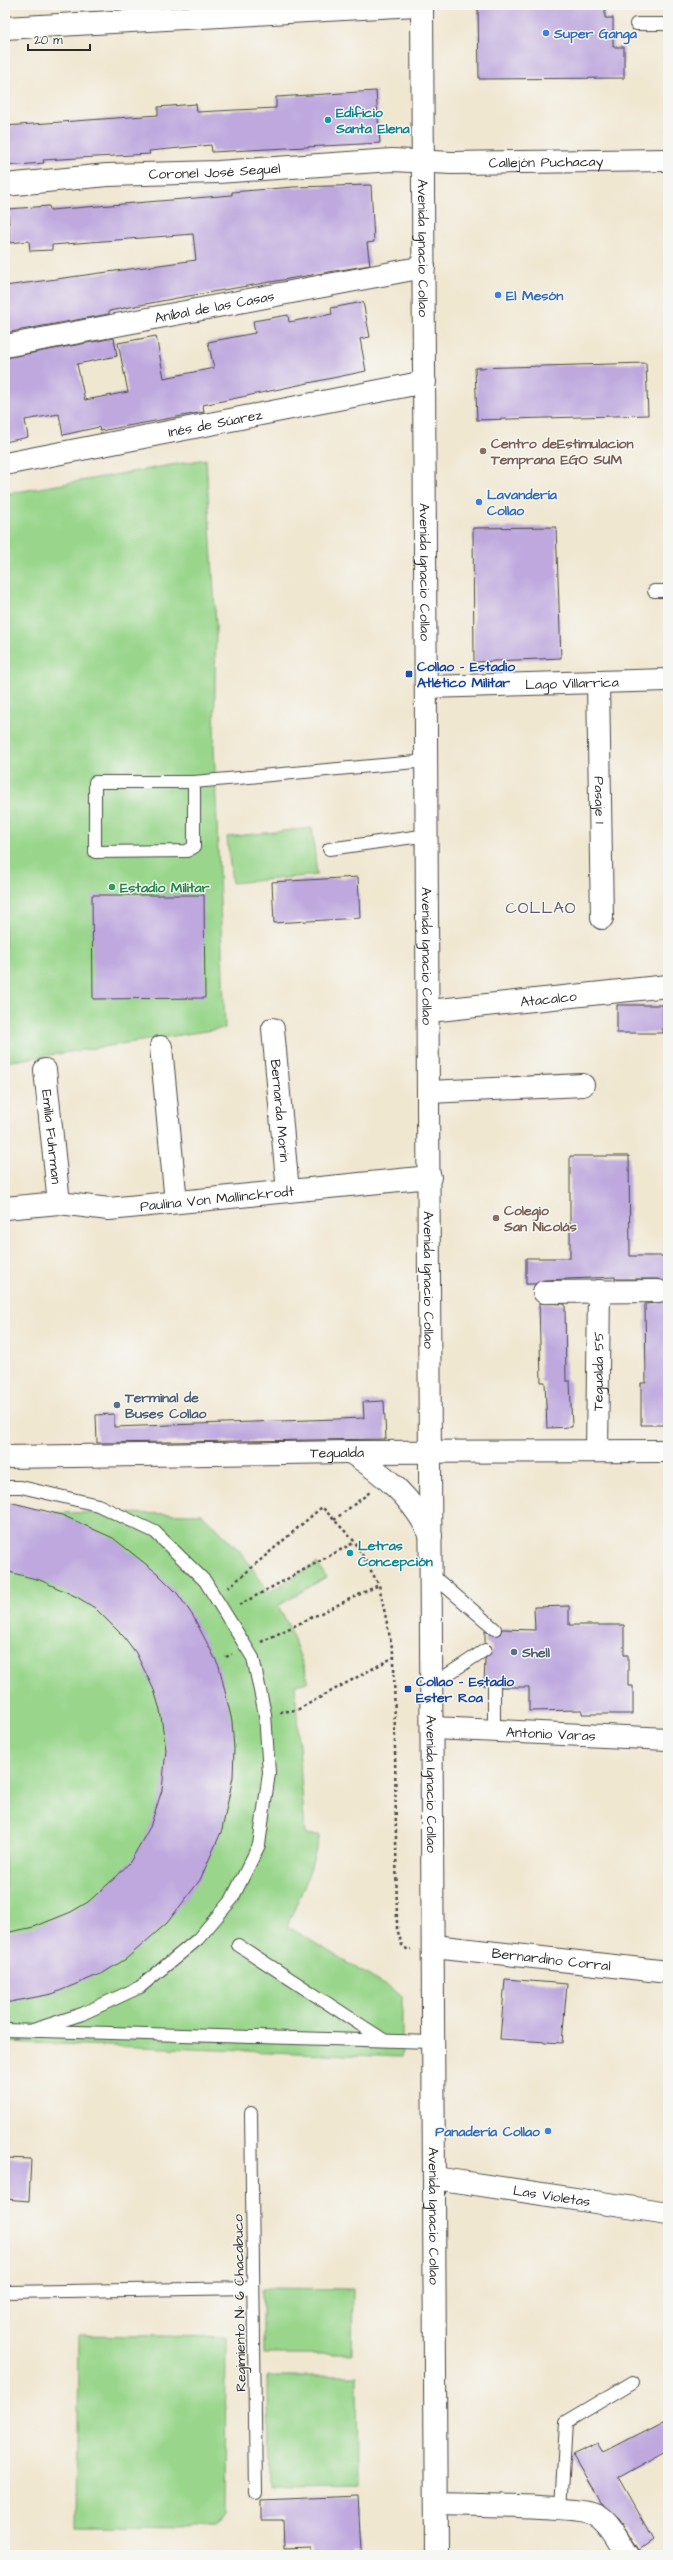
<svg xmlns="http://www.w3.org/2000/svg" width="673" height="2560" font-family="'Architects Daughter',sans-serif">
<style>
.green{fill:#99d68b;stroke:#62805b}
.building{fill:#bea8de}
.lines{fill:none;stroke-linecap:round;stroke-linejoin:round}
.service-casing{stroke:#494744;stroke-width:14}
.minor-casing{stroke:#494744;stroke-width:24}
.tertiary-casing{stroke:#494744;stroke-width:24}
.secondary-casing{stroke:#494744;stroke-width:24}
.path{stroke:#494744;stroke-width:2.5;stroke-dasharray:3 3;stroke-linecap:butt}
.service{stroke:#fff;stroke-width:12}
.minor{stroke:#fff;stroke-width:22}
.tertiary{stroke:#fff;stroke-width:22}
.secondary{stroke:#fff;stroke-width:22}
.shop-dot{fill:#3f7fe0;stroke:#f6f6f2;stroke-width:1.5}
.culture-dot{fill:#0f9aa8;stroke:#f6f6f2;stroke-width:1.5}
.education-dot{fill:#8d6e63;stroke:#f6f6f2;stroke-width:1.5}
.transit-dot{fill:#1a4fb4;stroke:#f6f6f2;stroke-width:1.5}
.leisure-dot{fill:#2e9e5b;stroke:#f6f6f2;stroke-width:1.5}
.service-dot{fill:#5c6f8a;stroke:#f6f6f2;stroke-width:1.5}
.labels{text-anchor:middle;stroke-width:3;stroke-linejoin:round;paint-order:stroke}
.shop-label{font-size:14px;font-weight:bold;fill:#366cbe;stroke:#f6f6f2;text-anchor:start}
.culture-label{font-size:14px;font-weight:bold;fill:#0d838f;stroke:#f6f6f2;text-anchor:start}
.street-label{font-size:14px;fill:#2b2b2b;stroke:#f6f6f2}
.education-label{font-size:14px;font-weight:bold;fill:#785e54;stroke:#f6f6f2;text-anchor:start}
.transit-label{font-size:14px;font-weight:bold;fill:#164399;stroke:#f6f6f2;text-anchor:start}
.leisure-label{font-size:14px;font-weight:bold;fill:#27864d;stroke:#f6f6f2;text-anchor:start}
.service-label{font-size:14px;font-weight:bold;fill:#4e5e75;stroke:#f6f6f2;text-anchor:start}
.quarter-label{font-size:16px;letter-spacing:1px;fill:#5e576a;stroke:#f6f6f2}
</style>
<rect width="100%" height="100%" fill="#f6f6f2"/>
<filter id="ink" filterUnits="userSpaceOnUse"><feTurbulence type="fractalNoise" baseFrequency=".025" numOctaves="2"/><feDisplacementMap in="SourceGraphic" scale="8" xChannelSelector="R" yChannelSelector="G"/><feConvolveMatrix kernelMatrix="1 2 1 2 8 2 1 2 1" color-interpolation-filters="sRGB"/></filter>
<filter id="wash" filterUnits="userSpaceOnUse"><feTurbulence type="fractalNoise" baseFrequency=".012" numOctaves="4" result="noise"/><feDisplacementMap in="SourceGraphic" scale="16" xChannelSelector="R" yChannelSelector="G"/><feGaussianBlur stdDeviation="0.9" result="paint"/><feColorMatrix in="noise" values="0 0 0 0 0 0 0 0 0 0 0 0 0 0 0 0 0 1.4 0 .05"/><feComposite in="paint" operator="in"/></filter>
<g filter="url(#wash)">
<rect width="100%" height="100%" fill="#f0e7d1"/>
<g class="green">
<polygon points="206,459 216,626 214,747 225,1028 5,1062 5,494"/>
<polygon points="312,828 317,875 232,883 227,837"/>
<polygon points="5,1512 202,1514 240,1551 269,1592 317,1563 326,1577 278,1606 290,1629 309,1682 295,1685 305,1835 320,1835 307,1880 287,1926 402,1996 402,2057 5,2042"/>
<polygon points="263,2288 353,2289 352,2354 263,2354"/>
<polygon points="78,2335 226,2337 225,2517 215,2529 76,2528"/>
<polygon points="268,2376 357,2376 358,2484 269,2485"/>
</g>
<g id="blocks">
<g class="building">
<polygon points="478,5 605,5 605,18 613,18 613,47 624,47 624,78 479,79"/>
<polygon points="376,91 380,143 212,152 211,145 149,151 150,154 43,160 44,163 5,166 5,126 158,115 158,107 196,104 197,112 276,108 276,97"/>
<polygon points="371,185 374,242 367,243 370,265 177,298 109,311 109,314 5,333 5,286 196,260 193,234 52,245 52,250 30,251 29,241 10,243 8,209 49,206 50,210 232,195 232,192 293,187"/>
<polygon points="363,302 370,337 360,339 366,371 203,405 204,412 100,431 99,427 63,435 59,414 25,420 28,437 5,442 5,358 114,338 117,356 77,364 85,400 128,392 118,343 156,336 164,378 214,368 208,342 255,333 253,321 288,315 289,322 332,314 331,308"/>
<polygon points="646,363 648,415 477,420 475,368"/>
<polygon points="556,527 561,658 474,662 473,528"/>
<polygon points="358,877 360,918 274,923 272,882"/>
<polygon points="92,895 204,895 205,998 93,999"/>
<rect x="617" y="1005" width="46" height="28"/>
<polygon points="570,1156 629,1156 630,1256 668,1256 668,1284 658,1279 615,1279 615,1277 544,1280 535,1284 526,1284 526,1258 570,1258"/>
<polygon points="668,1298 668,1383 665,1383 665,1425 641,1425 641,1383 646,1383 645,1304 658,1303"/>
<polygon points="539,1303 565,1304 566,1381 570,1381 572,1427 547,1428 545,1382 541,1382"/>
<polygon points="384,1401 386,1439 97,1443 96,1415 114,1414 114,1427 364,1418 363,1402"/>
<polygon points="5,1501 62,1515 113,1538 157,1573 177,1593 193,1616 219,1666 232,1721 234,1749 233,1777 222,1830 200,1880 167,1923 126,1959 103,1973 52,1994 5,2003 5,1933 34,1927 71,1912 88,1902 117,1876 130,1862 150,1827 162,1790 166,1750 160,1710 154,1690 136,1653 124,1637 95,1608 77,1597 40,1580 5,1571"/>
<polygon points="569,1606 569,1625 624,1625 624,1655 628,1655 628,1686 633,1686 633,1714 582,1714 582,1710 529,1711 529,1687 501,1687 500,1683 494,1680 484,1686 485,1659 492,1650 491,1646 485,1643 485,1630 494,1636 500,1634 502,1629 535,1630 534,1607"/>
<polygon points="505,1979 567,1984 562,2043 500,2039"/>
<polygon points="5,2158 31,2159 29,2201 5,2199"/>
<polygon points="668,2419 668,2450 618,2478 653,2540 639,2550 620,2520 601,2503 573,2455 599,2443 604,2452"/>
<polygon points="358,2496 361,2552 352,2552 352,2555 311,2555 311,2547 284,2548 283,2520 261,2520 261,2500"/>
</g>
</g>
</g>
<g filter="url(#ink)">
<use href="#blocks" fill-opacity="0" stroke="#494744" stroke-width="1"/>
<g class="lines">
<defs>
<g id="service">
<polyline points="636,24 668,24"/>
<polyline points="654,591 668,591"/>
<polyline points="194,782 194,847 187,851 95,852 95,782 194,782 427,761"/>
<polyline points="329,849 428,835"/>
<polyline points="5,1487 21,1487 98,1505 155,1532 205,1581 253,1658 265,1714 269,1773 259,1845 232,1899 198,1939 140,1987 82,2014 33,2030"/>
<polyline points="432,1575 495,1629"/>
<polyline points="433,1684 485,1650"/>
<polyline points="494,1731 494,1687"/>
<polyline points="238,1945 384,2040"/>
<polyline points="5,2030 434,2042"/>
<polyline points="251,2113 256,2493"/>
<polyline points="5,2292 253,2288"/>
<polyline points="561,2509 566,2422 633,2382"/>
</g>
<g id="minor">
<polyline points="5,28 416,5"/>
<path id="s1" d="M5,185L107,175L218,172L392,160L452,163L668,160"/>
<path id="s2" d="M5,346L424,267"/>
<path id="s3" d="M5,464L425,382"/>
<path id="s4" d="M598,682L602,918"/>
<path id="s5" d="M427,687L668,680"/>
<path id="s6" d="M429,1011L668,986"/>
<path id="s7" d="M273,1029L288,1191"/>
<polyline points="161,1047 176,1202"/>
<path id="s8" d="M45,1070L59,1203"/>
<polyline points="429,1092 583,1085"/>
<path id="s9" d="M5,1208L59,1203L109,1209L430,1177"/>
<polyline points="544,1292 658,1291"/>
<path id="s10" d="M597,1451L599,1291"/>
<path id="s11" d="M433,1728L668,1739"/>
<path id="s12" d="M434,1946L668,1972"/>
<path id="s13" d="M435,2178L668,2213"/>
<path d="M436,2504C462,2505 582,2505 597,2515C611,2524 619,2541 628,2555"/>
</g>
<g id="tertiary">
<path id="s14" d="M5,1457L350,1452L668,1451"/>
</g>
<g id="secondary">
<path id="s15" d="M422,5L436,2555"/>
<path d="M350,1452C384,1474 413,1498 431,1536"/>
</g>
</defs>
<use href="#service" class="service-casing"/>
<use href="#minor" class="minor-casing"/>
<use href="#tertiary" class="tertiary-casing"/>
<use href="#secondary" class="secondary-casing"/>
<g class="path">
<polyline points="334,1520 370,1492"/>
<polyline points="228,1588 322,1507 355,1542 379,1585 394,1657 397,1929 402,1945 408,1950 411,1949"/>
<polyline points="239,1605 355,1542"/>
<polyline points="261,1642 379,1585"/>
<polyline points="226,1657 232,1654"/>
<polyline points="280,1712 297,1710 394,1657"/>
</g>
<use href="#service" class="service"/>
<use href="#minor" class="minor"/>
<use href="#tertiary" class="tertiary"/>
<use href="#secondary" class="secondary"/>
</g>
</g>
<g class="shop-dot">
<circle cx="546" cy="33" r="4"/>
<circle cx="498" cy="295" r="4"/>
<circle cx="479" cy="502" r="4"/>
<circle cx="548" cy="2131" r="4"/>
</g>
<g class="culture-dot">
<circle cx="328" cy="120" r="4"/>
<circle cx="350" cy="1553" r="4"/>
</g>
<g class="education-dot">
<circle cx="483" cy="451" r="4"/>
<circle cx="496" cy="1218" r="4"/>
</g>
<g class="transit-dot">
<rect x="405" y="670" width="8" height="8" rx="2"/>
<rect x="404" y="1685" width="8" height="8" rx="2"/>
</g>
<circle class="leisure-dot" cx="112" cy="887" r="4"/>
<g class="service-dot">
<circle cx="117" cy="1405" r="4"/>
<circle cx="514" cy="1652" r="4"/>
</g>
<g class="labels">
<g class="shop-label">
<text x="554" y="38">Super Ganga</text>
<text x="506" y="300">El Mesón</text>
<text x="487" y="499">Lavandería<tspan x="487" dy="16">Collao</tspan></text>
<text x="540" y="2136" text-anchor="end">Panadería Collao</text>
</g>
<g class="culture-label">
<text x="336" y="117">Edificio<tspan x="336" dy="16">Santa Elena</tspan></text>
<text x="358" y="1550">Letras<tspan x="358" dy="16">Concepción</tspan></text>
</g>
<g class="street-label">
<text dy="5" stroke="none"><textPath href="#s1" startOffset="542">Callejón Puchacay</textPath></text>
<text dy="5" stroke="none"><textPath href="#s1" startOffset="210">Coronel José Seguel</textPath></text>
<text dy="5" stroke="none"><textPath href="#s15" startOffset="243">Avenida Ignacio Collao</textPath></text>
<text dy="5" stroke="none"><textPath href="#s2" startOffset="213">Aníbal de las Casas</textPath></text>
<text dy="5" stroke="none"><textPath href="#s3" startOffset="214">Inés de Súarez</textPath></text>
<text dy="5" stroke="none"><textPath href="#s15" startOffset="567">Avenida Ignacio Collao</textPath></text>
<text dy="5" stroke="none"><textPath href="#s5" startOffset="145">Lago Villarrica</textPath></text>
<text dy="5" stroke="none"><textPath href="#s4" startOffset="118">Pasaje 1</textPath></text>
<text dy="5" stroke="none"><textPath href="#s15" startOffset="951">Avenida Ignacio Collao</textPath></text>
<text dy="5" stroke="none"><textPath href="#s6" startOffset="120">Atacalco</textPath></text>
<text dy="5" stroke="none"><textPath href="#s7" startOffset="82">Bernarda Morin</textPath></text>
<text dy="5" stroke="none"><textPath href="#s8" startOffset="67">Emilia Fuhrman</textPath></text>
<text dy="5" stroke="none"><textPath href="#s9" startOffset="213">Paulina Von Mallinckrodt</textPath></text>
<text dy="5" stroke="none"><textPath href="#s15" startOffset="1275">Avenida Ignacio Collao</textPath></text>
<text dy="5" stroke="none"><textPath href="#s10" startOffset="80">Tegualda 55</textPath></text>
<text dy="5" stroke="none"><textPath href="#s14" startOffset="332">Tegualda</textPath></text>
<text dy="5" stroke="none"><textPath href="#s11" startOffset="118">Antonio Varas</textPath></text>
<text dy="5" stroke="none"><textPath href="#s15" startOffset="1779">Avenida Ignacio Collao</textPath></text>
<text dy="5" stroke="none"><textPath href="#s12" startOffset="118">Bernardino Corral</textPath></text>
<text dy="5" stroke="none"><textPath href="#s13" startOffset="118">Las Violetas</textPath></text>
<text dy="5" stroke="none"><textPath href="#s15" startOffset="2211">Avenida Ignacio Collao</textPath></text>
<text transform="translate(239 2303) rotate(-91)" y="5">Regimiento Nº 6 Chacabuco</text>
</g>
<g class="education-label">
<text x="491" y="448">Centro deEstimulacion<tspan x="491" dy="16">Temprana EGO SUM</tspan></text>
<text x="504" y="1215">Colegio<tspan x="504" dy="16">San Nicolás</tspan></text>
</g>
<g class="transit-label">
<text x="417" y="671">Collao - Estadio<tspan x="417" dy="16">Atlético Militar</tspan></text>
<text x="416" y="1686">Collao - Estadio<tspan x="416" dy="16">Ester Roa</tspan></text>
</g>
<g class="leisure-label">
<text x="120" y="892">Estadio Militar</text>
</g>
<g class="service-label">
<text x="125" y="1402">Terminal de<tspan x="125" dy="16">Buses Collao</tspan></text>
<text x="522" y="1657">Shell</text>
</g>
<g class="quarter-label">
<text x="541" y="913">COLLAO</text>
</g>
</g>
<rect width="673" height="2560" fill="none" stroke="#f6f6f2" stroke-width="20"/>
<path d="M28 44v6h62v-6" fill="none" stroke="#2b2b2b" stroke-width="2"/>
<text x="34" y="44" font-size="12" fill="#2b2b2b" stroke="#f6f6f2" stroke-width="3" paint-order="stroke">20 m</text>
</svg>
